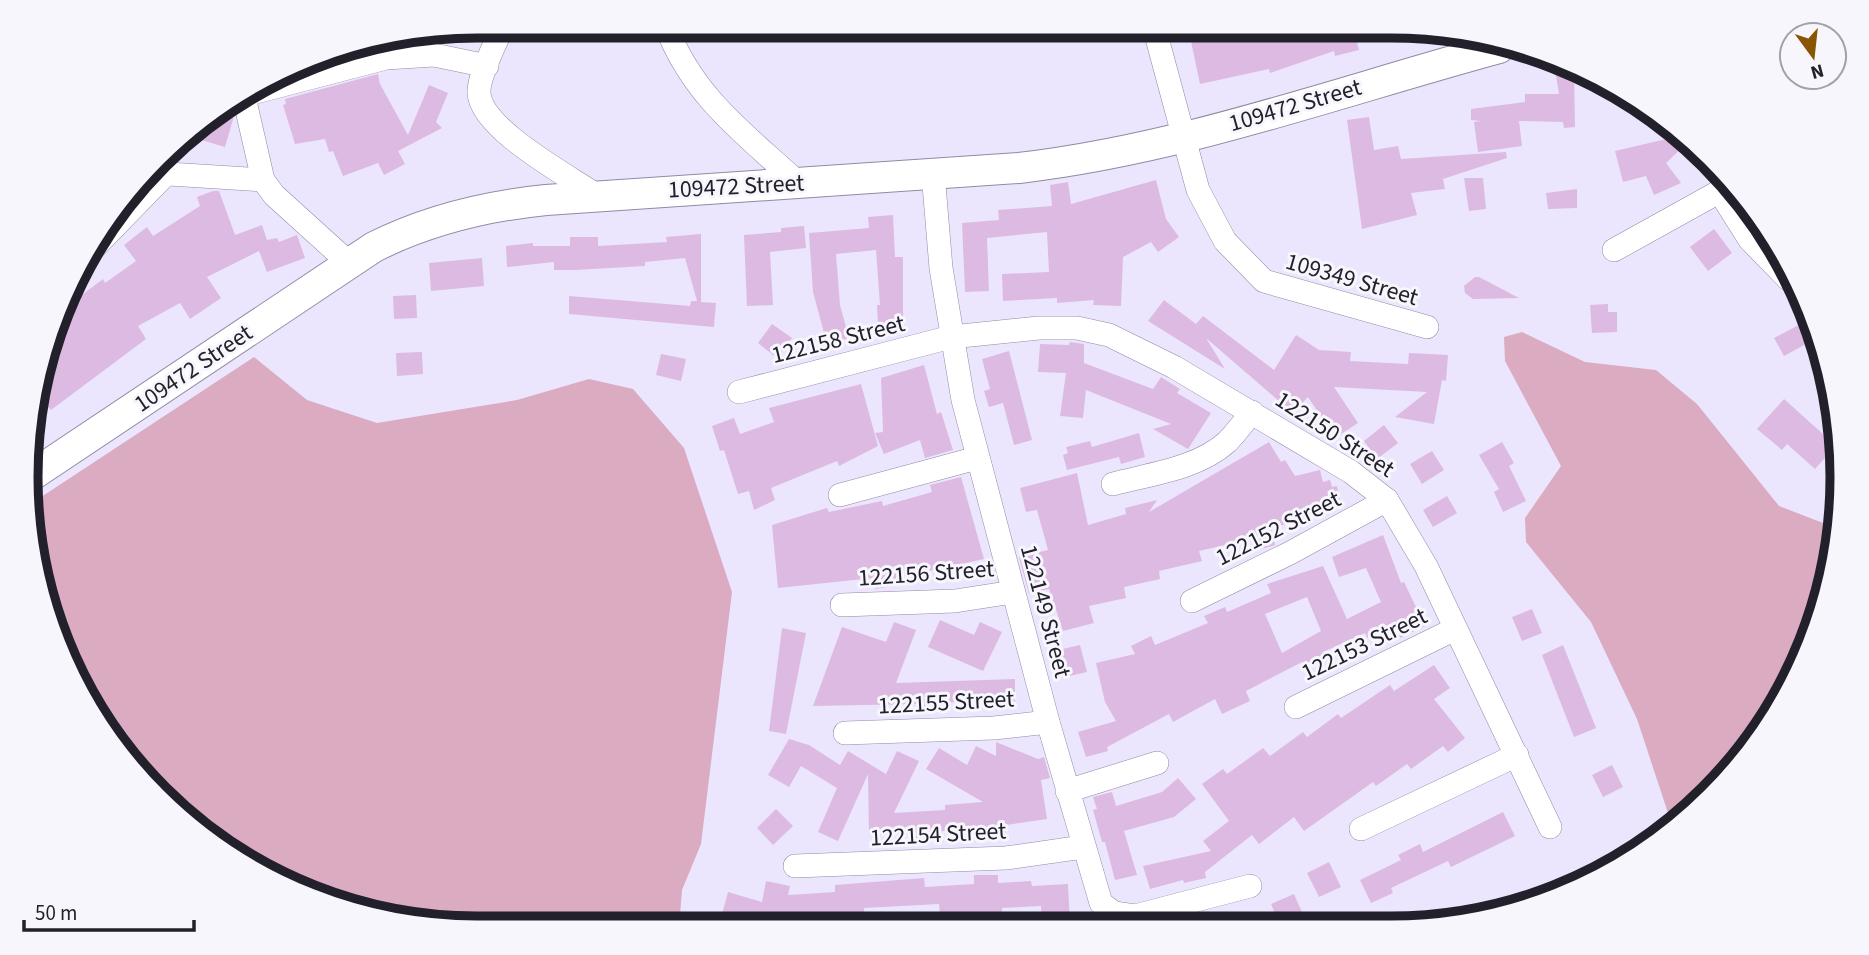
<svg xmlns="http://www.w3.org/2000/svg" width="1869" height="955" font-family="'Source Sans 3',sans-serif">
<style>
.green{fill:#dbabc2}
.building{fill:#ddbae2;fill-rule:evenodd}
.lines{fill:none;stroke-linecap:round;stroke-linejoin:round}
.minor-casing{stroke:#908aa4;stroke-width:24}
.tertiary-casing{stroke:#908aa4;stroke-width:32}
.minor{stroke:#fff;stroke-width:23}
.tertiary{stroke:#fff;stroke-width:30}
.labels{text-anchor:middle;stroke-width:6;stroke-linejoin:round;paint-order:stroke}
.street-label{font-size:24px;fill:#22202a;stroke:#f7f6fc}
.rim{fill:none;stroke:#22202a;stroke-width:9}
</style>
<rect width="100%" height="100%" fill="#ebe6fd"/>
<g class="green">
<polygon points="1522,332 1585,362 1656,370 1697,404 1779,506 1836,528 1796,677 1731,775 1670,828 1671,822 1637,719 1591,622 1526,542 1525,518 1561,466 1505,361 1504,337"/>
<polygon points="254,357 307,400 377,423 517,400 589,379 633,389 684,448 732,592 701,844 682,890 679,927 448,928 278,882 158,796 73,677 30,536 32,503"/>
</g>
<g class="building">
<polygon points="1188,27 1271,27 1272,35 1301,27 1353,27 1359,50 1335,56 1334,51 1270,73 1269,69 1200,84"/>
<polygon points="364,45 372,47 333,57 338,49"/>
<polygon points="1554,63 1574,68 1575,127 1564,128 1563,122 1519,121 1522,146 1478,152 1474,122 1481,121 1471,120 1471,109 1525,102 1525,94 1559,94"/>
<polygon points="378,74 380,84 408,135 429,85 448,93 436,122 442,128 398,151 405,164 384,175 378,163 343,176 333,151 329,152 325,139 295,144 283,105 286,104 285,99"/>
<polygon points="231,104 234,116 225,147 198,139 200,132 193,130 202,120"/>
<polygon points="1369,117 1374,150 1398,146 1401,159 1506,152 1507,158 1443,179 1445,189 1411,193 1417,215 1362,229 1347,120"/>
<polygon points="1675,137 1685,145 1666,163 1681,183 1654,195 1646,176 1623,182 1615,151"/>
<polygon points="1464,178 1483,178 1486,209 1469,211"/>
<polygon points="1156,180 1166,219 1179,237 1158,252 1151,242 1123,257 1121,306 1093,305 1094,300 1057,303 1057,298 1003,301 1002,274 1049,272 1047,232 987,238 989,291 965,292 962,223 999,220 998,210 1052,206 1050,185 1068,182 1071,204"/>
<polygon points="1577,189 1577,208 1548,209 1546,193"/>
<polygon points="213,191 219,191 235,235 262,225 267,240 277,238 279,242 297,235 305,258 267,272 259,251 207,277 221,298 190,319 180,303 138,326 146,339 51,410 39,398 42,361 66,307 103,279 105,283 136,261 124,245 147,227 153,236 200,206 197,197"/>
<polygon points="893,215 895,257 903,257 903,325 878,326 877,305 880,305 876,250 836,254 840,305 849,338 827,344 813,292 809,233 869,228 868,217"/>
<polygon points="804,226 806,248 770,252 773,305 747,306 744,235 781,232 781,228"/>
<polygon points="1714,229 1732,253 1708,271 1690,247"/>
<polygon points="701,234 701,302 716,303 714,327 569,314 569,296 690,306 691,301 697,301 685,258 645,262 645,266 575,270 554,270 554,262 507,267 506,246 533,243 533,246 570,246 570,237 598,237 598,246 667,242 666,237"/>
<polygon points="482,258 484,286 431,291 429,263"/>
<polygon points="1475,277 1479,277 1519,298 1473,299 1465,293 1464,286"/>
<polygon points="416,295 417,318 394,319 393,296"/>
<polygon points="1164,300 1196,324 1203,316 1274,370 1296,335 1319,350 1351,352 1350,361 1408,364 1409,353 1448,355 1446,381 1442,380 1434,424 1395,417 1427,392 1334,387 1358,423 1335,438 1308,397 1293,413 1206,338 1225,369 1148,321"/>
<polygon points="1608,304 1608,312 1617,312 1617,332 1592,333 1590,305"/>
<polygon points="1810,319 1819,337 1784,356 1774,338"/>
<polygon points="772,324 792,338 777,358 758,343"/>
<polygon points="1070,342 1084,344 1084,363 1153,389 1161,377 1180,389 1177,393 1211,413 1188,449 1153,429 1171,424 1086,390 1083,418 1060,416 1066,373 1038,372 1040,344 1069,345"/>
<polygon points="1009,351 1032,440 1014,445 1003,403 989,407 984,391 990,389 982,359"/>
<polygon points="422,352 423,374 397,376 396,353"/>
<polygon points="661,354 686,359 681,381 656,375"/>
<polygon points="924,365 937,414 941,412 953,450 925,458 920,440 884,454 875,433 883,432 881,378"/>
<polygon points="861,384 878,446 839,466 837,461 771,488 775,500 754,510 749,491 738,494 724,450 720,451 712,426 734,418 740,434 774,422 769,408"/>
<polygon points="1784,399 1833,443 1834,448 1815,469 1787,444 1782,450 1757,429"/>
<polygon points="1384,425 1398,443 1377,459 1364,441"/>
<polygon points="1139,433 1145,457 1121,464 1119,457 1067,470 1063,455 1068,453 1066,447 1090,441 1092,447"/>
<polygon points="1269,442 1281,462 1285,460 1295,476 1320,470 1323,482 1330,480 1332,487 1337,486 1341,505 1304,514 1306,519 1271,528 1275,545 1272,546 1254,551 1251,539 1199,551 1202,561 1159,571 1160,579 1124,587 1126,598 1089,606 1094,623 1063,631 1049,589 1029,594 1019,557 1048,550 1037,510 1026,512 1020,488 1077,473 1088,525 1126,514 1125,508 1157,500 1149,512"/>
<polygon points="1502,442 1514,463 1509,466 1526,501 1503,512 1494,492 1499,489 1479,455"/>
<polygon points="1432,451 1444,470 1422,484 1410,464"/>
<polygon points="961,477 984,559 896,578 896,585 875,589 873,578 778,588 772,525 827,508 829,512 882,501 883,506 932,492 930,485"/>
<polygon points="1447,496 1457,513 1433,527 1423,510"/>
<path d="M1383,535L1401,583L1404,582L1425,626L1400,638L1394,626L1367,638L1365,633L1323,652L1326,657L1305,668L1302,662L1246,691L1250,701L1222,714L1215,699L1173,722L1169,714L1107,747L1108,751L1086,757L1078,732L1116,721L1105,702L1096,663L1135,654L1131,646L1151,636L1155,645L1208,623L1204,616L1225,607L1227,612L1271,593L1267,584L1323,566L1347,619L1381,602L1366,568L1339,577L1332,557ZM1307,597L1321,631L1282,653L1265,614Z"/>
<polygon points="1532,609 1542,633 1522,641 1512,617"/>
<polygon points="940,620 974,635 980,622 1002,632 983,671 928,647"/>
<polygon points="894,622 916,630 896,683 1015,679 1015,705 991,705 991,700 939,703 940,707 916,709 916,704 813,706 842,627 886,642"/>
<polygon points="782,628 806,633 786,734 769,731"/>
<polygon points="1080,645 1087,672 1065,677 1058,650"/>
<polygon points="1563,645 1596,728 1574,737 1542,655"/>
<polygon points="1434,665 1450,688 1434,699 1465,738 1448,752 1443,746 1411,769 1407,764 1376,786 1373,782 1304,831 1294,817 1259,844 1252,835 1205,872 1206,878 1184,883 1183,880 1150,889 1143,866 1211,851 1203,841 1229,821 1202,784 1223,769 1227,774 1263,748 1270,756 1303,732 1307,737 1338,714 1341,718 1390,685 1394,691"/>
<polygon points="789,739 809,745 840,765 848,751 886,774 897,751 919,761 894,813 945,810 945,805 983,802 926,769 939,748 967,765 976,746 996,756 996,742 1038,759 1044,757 1050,778 1041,780 1047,819 1006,825 1006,837 984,837 984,828 931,832 931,839 908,840 908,834 869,835 868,774 838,841 818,832 837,788 801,766 789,787 768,775"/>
<polygon points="1612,765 1623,787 1603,797 1592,775"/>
<polygon points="1178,778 1196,799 1174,817 1124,831 1137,875 1115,880 1105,842 1102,842 1093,810 1097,809 1093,797 1112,792 1116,806 1162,792"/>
<polygon points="776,809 793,826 773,845 757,828"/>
<polygon points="1503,812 1515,836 1451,867 1448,861 1391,888 1393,893 1371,903 1360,880 1401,860 1398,855 1420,844 1423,852"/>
<polygon points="1329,862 1341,887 1319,897 1307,873"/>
<polygon points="974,875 998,875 998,883 1031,881 1032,886 1068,884 1070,924 1042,926 1041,906 1002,908 1002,914 940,915 939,904 864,908 864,923 826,927 767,927 721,918 728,892 762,902 766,881 790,886 788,895 835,892 835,885 924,878 925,887 974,884"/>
<polygon points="1294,894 1305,919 1290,925 1280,925 1271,904"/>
</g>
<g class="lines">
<defs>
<g id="minor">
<path d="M503,26C496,42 478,77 479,93C481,129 567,175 596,195"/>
<path d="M666,26C693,97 744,133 797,182"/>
<polyline points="1154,27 1198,190 1225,241 1264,281 1427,327"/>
<polyline points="252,93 386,58 434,55 487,66"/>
<polyline points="244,97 263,180 274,195 349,263"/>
<polyline points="153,173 263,180"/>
<polyline points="933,173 941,268 963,400 1048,722 1101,903 1114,913 1135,916 1250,886"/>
<polyline points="1719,191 1750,240 1788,279"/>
<polyline points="1614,250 1733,184"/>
<polyline points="91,251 165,175"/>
<polyline points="739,392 951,337 1039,328 1077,328 1109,335 1174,367 1351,472 1387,500 1426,566 1550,827"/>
<path d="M1113,484C1150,474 1197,469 1227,442C1236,433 1244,422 1252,412"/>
<polyline points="840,495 977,458"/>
<polyline points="1192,601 1290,553 1387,500"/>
<polyline points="842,605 955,601 1013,592"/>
<polyline points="1296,707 1455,629"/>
<polyline points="845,733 994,728 1048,722"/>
<polyline points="1067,791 1157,763"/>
<polyline points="1361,829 1517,755"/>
<polyline points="795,866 1006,858 1083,847"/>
</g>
<path id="tertiary" d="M34,474L374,247C428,220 486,206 546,200L1019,168C1183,149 1340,91 1499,48"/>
</defs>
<use href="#minor" class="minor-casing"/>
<use href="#tertiary" class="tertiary-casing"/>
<use href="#minor" class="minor"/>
<use href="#tertiary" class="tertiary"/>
</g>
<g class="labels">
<g class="street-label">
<text transform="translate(1295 105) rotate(-16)" y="8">109472 Street</text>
<text transform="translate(736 186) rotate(-3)" y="8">109472 Street</text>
<text transform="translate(1352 279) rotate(16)" y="8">109349 Street</text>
<text transform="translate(838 339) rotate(-14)" y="8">122158 Street</text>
<text transform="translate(193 368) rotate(-34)" y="8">109472 Street</text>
<text transform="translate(1335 434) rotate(33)" y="8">122150 Street</text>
<text transform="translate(1278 528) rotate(-27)" y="8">122152 Street</text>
<text transform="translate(926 573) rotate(-4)" y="8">122156 Street</text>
<text transform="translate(1046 611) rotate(75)" y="8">122149 Street</text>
<text transform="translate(1364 644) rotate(-26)" y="8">122153 Street</text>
<text transform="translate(946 702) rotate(-3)" y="8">122155 Street</text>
<text transform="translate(938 834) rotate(-3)" y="8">122154 Street</text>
</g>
</g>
<path d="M0 0H1869V955H0ZM477 38H1391A439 439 0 0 1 1830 477V477A439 439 0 0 1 1391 916H477A439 439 0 0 1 38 477V477A439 439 0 0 1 477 38Z" fill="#f7f6fc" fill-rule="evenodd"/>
<path class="rim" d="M477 38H1391A439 439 0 0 1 1830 477V477A439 439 0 0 1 1391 916H477A439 439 0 0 1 38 477V477A439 439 0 0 1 477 38Z"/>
<g transform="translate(1813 56) rotate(165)"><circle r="33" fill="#f7f6fc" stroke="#a2a0a8" stroke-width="2"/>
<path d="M0-5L12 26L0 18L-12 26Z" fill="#8a5503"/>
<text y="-10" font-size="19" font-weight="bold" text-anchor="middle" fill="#22202a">N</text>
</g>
<path d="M24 920v10h170v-10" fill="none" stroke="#22202a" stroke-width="3.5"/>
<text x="35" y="920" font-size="21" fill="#22202a" stroke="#f7f6fc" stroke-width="5" paint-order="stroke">50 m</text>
</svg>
